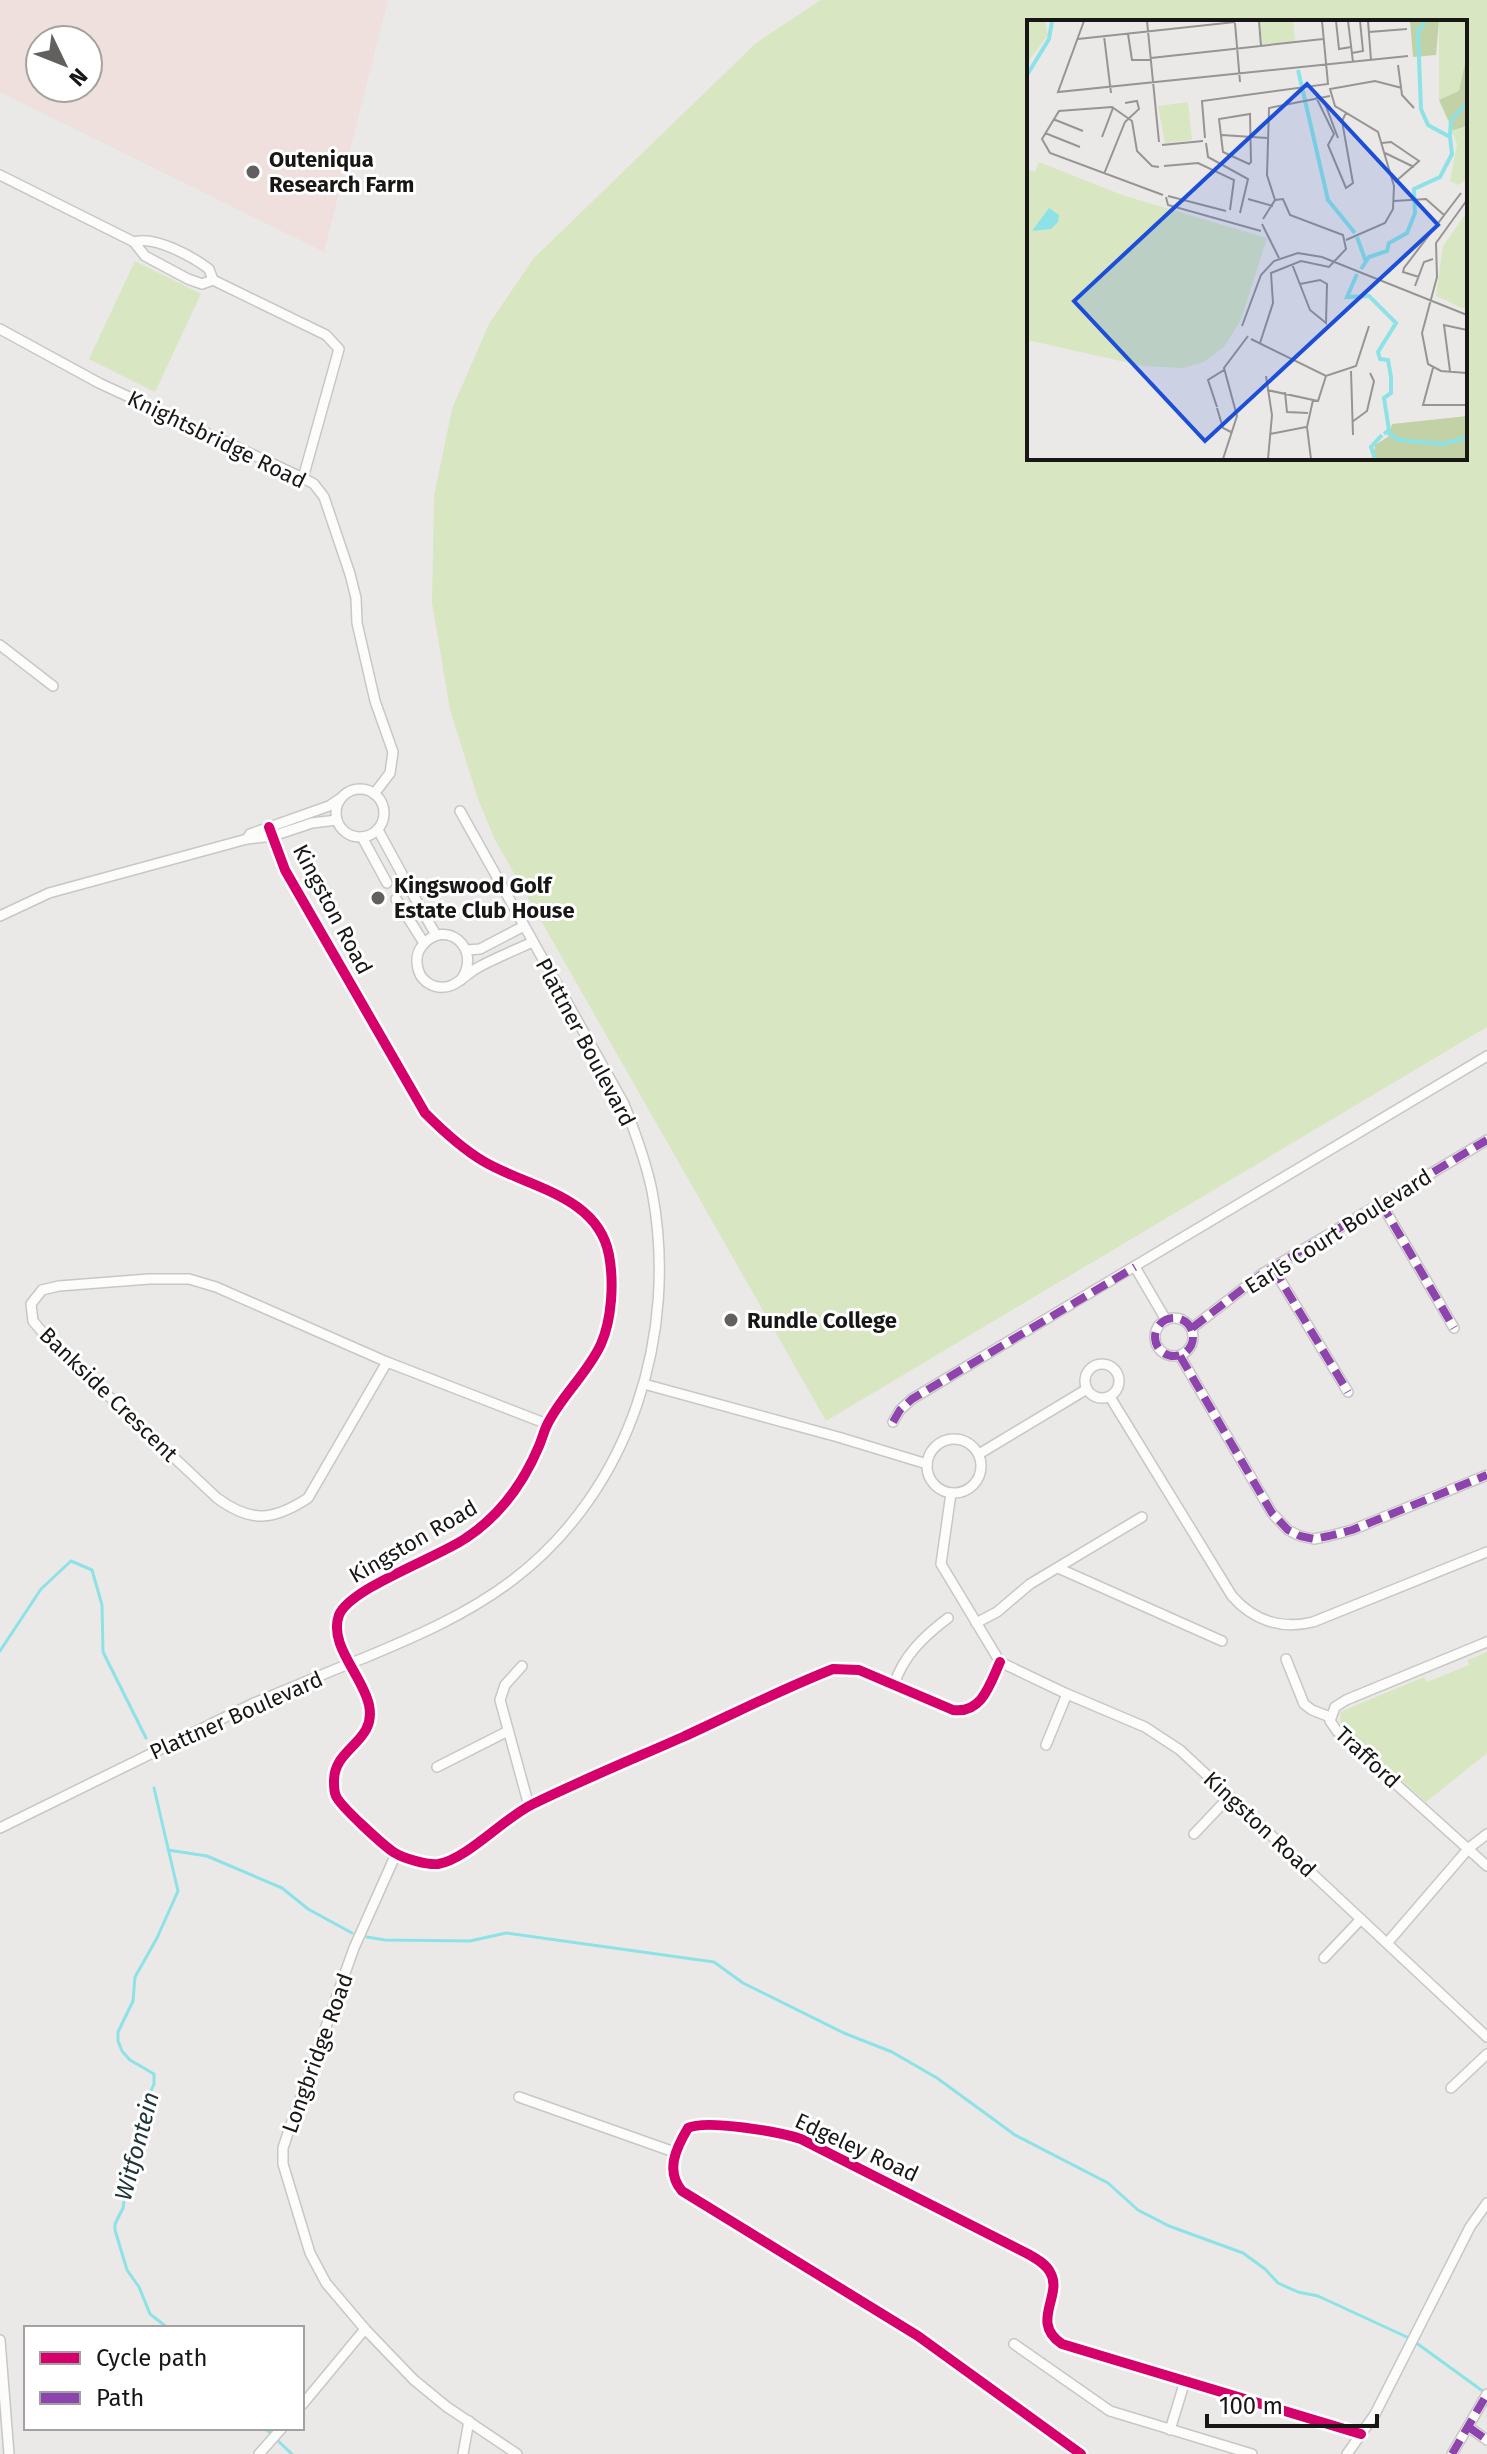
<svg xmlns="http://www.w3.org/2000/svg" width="1487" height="2454" font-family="'Fira Sans',sans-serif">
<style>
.education{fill:#efe0dd;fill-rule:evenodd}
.green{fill:#d8e6c2;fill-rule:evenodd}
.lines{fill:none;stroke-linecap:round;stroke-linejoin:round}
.stream{stroke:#8ce2e6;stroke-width:3}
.minor-casing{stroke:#c9c7c6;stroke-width:12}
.minor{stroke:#fcfcfb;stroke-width:9}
.minor-bridge-casing{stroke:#c9c7c6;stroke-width:12;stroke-linecap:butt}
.minor-bridge{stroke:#fcfcfb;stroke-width:9}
.quiet{stroke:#8e44ad;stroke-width:8;stroke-dasharray:16 8;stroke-linecap:butt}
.cycleway-casing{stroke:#fff;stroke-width:15}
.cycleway{stroke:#d6006c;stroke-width:10}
.poi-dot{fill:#62605f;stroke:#fff;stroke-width:3}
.labels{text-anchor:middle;stroke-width:6;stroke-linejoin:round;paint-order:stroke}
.poi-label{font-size:22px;font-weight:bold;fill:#181716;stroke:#fff;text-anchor:start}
.street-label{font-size:22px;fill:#181716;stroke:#fff}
.water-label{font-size:24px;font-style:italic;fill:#203638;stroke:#fff}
.inset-river{fill:none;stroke:#8ce2e6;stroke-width:4}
.inset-road{fill:none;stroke:#979593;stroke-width:2}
.view{fill:#1d4ed8;fill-opacity:0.15;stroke:#1d4ed8;stroke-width:4}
.inset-edge{fill:none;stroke:#181716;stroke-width:4}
</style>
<rect width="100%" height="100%" fill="#ebe9e7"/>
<path class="education" d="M0,0H388L324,252L0,92ZM40,40H88V88H40Z"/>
<g class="green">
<path d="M821,0H1487V1027L826,1421L495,840L478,799L450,710L432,603L434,496L452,409L489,324L533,259L756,43ZM1029,22H1465V458H1029Z"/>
<polygon points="135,261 201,294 155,392 89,359"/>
<polygon points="1487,1652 1487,1753 1426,1802 1341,1726 1340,1712 1424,1677 1427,1682 1469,1665 1468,1660"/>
</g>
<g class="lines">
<g class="stream">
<polyline points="0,1651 41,1589 71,1561 92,1570 102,1605 103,1652 146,1738"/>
<polyline points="154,1788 178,1891 157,1938 135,1977 133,2001 118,2032 118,2041 122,2051 130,2060 154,2074 154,2084 141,2113 139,2151 128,2173 123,2208 115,2224 115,2230 127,2270 139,2287 150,2314 168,2328"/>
<polyline points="168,1850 207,1856 282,1888 308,1909 352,1933"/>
<polyline points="367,1937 385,1940 470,1941 506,1933 714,1962 743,1983 844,2033 892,2052 937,2078 1015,2135 1108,2183 1138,2210 1169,2226 1243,2253 1265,2269 1278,2283 1298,2292 1318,2296 1409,2338"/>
<polyline points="1415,2342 1484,2392"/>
<polyline points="264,2428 272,2434"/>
<polyline points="277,2440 292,2454"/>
</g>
<defs>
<g id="minor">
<polyline points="0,175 134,242"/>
<path d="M134,242C154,235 193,257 209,269L213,280"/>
<polyline points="134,242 145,256 188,279 202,284 213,280"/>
<polyline points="213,280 326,335 339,349 303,478"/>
<polyline points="0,329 99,383 303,478 314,484 324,497 350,574 356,598 357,623 375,701 393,752 390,773 374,794"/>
<polyline points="0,645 53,686"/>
<circle cx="360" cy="813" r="24"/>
<path d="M269,827L285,870L425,1113C443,1131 461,1148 483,1161C526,1187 598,1195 609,1255C614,1282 612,1319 601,1344C588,1373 561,1396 547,1425C544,1431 542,1439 539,1446C523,1484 501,1515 466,1538C439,1557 350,1588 339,1615C328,1645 363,1676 369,1705C377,1743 333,1747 334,1782C334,1787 334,1792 336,1796C340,1806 385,1847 395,1853C405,1859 427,1865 438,1864C466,1860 505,1817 533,1804C582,1780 633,1759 683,1737C733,1714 782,1689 833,1669L859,1670L953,1710C982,1714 990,1684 1000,1662"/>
<polyline points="378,830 402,874"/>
<polyline points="362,837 387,883"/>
<polyline points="247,839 250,834 329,806 341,798"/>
<polyline points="411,891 436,935"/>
<polyline points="396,899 424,943"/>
<polyline points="0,916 49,893 247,839 273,836 312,823 337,820"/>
<polyline points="467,950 480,949 524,926"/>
<path d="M461,980C483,948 445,917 422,946C417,952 416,961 418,969C420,977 426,983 434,986C453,992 463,976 477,968C495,958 515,950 533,942"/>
<polyline points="1381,1203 1454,1328"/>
<polyline points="1135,1267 1166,1320"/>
<polyline points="1273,1268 1348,1392"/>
<circle cx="1174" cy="1337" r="19"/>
<polyline points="1192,1328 1262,1274 1487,1140"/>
<polyline points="1180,1356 1272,1513 1288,1530 1300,1536 1314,1539 1329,1536 1352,1530 1487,1475"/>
<path d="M387,1362L308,1498C273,1521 251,1523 217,1498L49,1340L33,1321L31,1304L42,1290L59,1286L149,1279H189L216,1287L387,1362L547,1424"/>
<circle cx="1102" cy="1381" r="17"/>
<polyline points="644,1384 838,1437 927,1464"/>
<path d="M1110,1397L1232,1596C1253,1620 1281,1630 1313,1622L1487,1552"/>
<polyline points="893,1422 900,1410 912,1399 1487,1056"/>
<circle cx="954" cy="1466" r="27"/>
<polyline points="979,1454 1087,1389"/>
<polyline points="951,1493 941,1564 1000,1662 1067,1694 1145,1727 1180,1750 1487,2037"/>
<polyline points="1058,1568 1222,1641"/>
<polyline points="976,1623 997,1612 1030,1584 1142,1517"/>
<polyline points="1487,1642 1346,1700 1335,1707 1330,1721 1337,1731 1487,1866"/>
<path d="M364,1658C417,1636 468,1614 514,1579C631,1489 679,1333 652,1191C646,1161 635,1132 624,1104L460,811"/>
<polyline points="1286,1659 1304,1704 1312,1710 1330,1717"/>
<polyline points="522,1666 505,1685 500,1700 529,1806"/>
<path d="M894,1685C903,1656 924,1636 948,1618"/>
<polyline points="1046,1745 1067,1694"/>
<polyline points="437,1767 508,1731"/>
<polyline points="0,1828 254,1703 341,1667"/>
<polyline points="1194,1834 1229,1797"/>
<polyline points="396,1854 354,1948 289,2130 283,2148 283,2164 310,2253 326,2283 365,2329 414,2380 447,2407 517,2454"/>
<polyline points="1388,1942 1469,1848 1487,1834"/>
<polyline points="1324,1958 1361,1919"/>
<polyline points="1451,2088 1487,2054"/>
<polyline points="519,2097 677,2153"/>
<polyline points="0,2340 9,2454"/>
<polyline points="1014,2344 1110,2411 1252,2454"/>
<polyline points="302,2405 365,2329"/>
<polyline points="1470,2428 1487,2440"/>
<polyline points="1170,2430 1185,2381"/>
<polyline points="259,2454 282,2428"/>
<polyline points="463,2454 469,2421"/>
<path d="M1081,2454L918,2336L682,2191C665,2171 676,2148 688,2128C706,2119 780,2132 801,2139L1030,2255C1037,2259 1046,2264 1050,2272C1064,2295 1029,2322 1062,2344L1361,2434"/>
<polyline points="1347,2454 1375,2414 1470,2227 1487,2203"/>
<polyline points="1452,2454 1487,2394"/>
</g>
</defs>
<use href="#minor" class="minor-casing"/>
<use href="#minor" class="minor"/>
<defs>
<polyline id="minor-bridge" points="341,1667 364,1658"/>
</defs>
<use href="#minor-bridge" class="minor-bridge-casing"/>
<use href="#minor-bridge" class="minor-bridge"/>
<g class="quiet">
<polyline points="1381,1203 1454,1328"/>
<polyline points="1273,1268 1348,1392"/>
<circle cx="1174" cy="1337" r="19"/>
<polyline points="1192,1328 1262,1274 1487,1140"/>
<polyline points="1180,1356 1272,1513 1288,1530 1300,1536 1314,1539 1329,1536 1352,1530 1487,1475"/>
<polyline points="893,1422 900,1410 912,1399 1135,1267"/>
<polyline points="1470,2428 1487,2440"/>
<polyline points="1452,2454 1487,2394"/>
</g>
<defs>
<g id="cycleway">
<path d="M269,827L285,870L425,1113C443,1131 461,1148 483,1161C526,1187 598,1195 609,1255C614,1282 612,1319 601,1344C588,1373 561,1396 547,1425C544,1431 542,1439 539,1446C523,1484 501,1515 466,1538C439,1557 350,1588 339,1615C328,1645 363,1676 369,1705C377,1743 333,1747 334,1782C334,1787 334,1792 336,1796C340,1806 385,1847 395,1853C405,1859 427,1865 438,1864C466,1860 505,1817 533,1804C582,1780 633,1759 683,1737C733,1714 782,1689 833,1669L859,1670L953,1710C982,1714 990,1684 1000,1662"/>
<path d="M1081,2454L918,2336L682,2191C665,2171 676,2148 688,2128C706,2119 780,2132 801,2139L1030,2255C1037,2259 1046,2264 1050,2272C1064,2295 1029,2322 1062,2344L1361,2434"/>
</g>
</defs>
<use href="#cycleway" class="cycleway-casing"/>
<use href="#cycleway" class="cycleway"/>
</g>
<g class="poi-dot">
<circle cx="253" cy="172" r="8"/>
<circle cx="378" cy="898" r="8"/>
<circle cx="731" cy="1320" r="8"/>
</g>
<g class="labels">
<g class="poi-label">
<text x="269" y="167">Outeniqua<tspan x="269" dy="25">Research Farm</tspan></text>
<text x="394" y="893">Kingswood Golf<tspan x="394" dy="25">Estate Club House</tspan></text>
<text x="747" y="1328">Rundle College</text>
</g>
<g class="street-label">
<text transform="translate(217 439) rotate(26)" y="8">Knightsbridge Road</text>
<text transform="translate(333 909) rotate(62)" y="8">Kingston Road</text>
<text transform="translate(586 1042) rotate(62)" y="8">Plattner Boulevard</text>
<text transform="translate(1338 1231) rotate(-32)" y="8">Earls Court Boulevard</text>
<text transform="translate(109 1394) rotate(44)" y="8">Bankside Crescent</text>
<text transform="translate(413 1541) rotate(-30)" y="8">Kingston Road</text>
<text transform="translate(236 1715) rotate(-24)" y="8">Plattner Boulevard</text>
<text transform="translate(1368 1757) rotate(43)" y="8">Trafford</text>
<text transform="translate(1260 1824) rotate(43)" y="8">Kingston Road</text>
<text transform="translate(317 2053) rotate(-70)" y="8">Longbridge Road</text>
<text transform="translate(857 2147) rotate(25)" y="8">Edgeley Road</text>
</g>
<g class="water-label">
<text transform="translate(137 2146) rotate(-75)" y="8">Witfontein</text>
</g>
</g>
<g transform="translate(1027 20)">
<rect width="440" height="440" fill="#ebe9e7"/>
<path d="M0,1H18L21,15L0,43ZM233,1H266L268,21L235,25ZM412,1H440V159L431,165L423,161L430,124L412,80ZM161,82L165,120L138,123L131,86ZM12,142L95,175L240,218L214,300L197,327L177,342L156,348L116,346L0,320V149L8,152ZM440,192V288H435L409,276L416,226Z" fill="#d8e6c2"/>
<path d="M383,1H412L409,35L386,37ZM438,44L440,106L426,110L412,80L432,71ZM440,396V439H346L348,425L362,416L365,404Z" fill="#c2d2a6"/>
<path d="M22,188L32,195L31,202L24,209L5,211Z" fill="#8ce2e6"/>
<path class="inset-river" d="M271,50L301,180L328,213M0,55L22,19L25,1M423,115L424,100L440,83M330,217L339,242M334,249L342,237L360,231L362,223L380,213L388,193L387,169L413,157L425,134L423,117L401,105L394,89L391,12L398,1M330,254L320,277L342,276L369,303L351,332L353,339L361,340L364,357V373L357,378L362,410L357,414M361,413L372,420L417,424L440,417M348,439L344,427L355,415"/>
<path class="inset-road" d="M57,1L31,72L381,36M120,1L132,122M232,1L234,26M309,1L312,29L324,27M321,1L326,42M341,1L344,40M208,3L213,62M342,12L380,9M101,14L105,40H123M77,16L84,73M51,19L208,2M325,33L336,31L333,1M124,38L296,19M371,45L375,75L387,88M289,77L307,114L301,125L319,168L326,163L315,101L319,93M297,81L311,118M223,94L224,142L222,144L196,132L192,99ZM26,99L56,111M18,113L53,127M195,115L240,118M75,117L86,88M178,118L175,81L301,64L295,1M179,123L181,137L221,159L213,193M355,123L364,122L392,141L368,162M135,125L176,121M358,133L387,147M137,146L171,143L207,160L203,190M132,147L125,146L110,131L105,101L85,87L32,91L15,119L23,133L136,175M77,154L98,102L112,89L110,81L98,83M141,176L199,191M139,177L141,185L234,211M221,179L246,186M440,180L409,223L410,257L395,313L401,344L414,351L440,353M367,181L399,179L417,195M236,199L248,180L240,155L242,88L303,76M235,204L252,238M319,220L358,203L366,189L367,166L351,112L308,86L303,69L348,61L375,68M265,244L283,290L299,303L300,264L293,260L273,264M392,257L376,252L377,248L434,173M388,266L397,242L406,239M215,306L234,255L247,241L271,233L295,237L440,295M224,319L299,356L329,346L342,306M233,323L246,283L244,253L274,241L302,247L319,229L316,215L263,195L256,179L248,180M406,348L396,385H440M324,351L326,415M423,351L417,305L440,310M239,356L245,395L241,439M240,370L291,381L299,356M258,372L260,392L281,393M190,387L181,360L197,350M190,388L196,408L204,412M325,402L340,391L347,361L343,353M243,414L279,407M196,439L210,396L197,348L221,316M284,439L280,407L286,380"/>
<path class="view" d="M280,64L411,205L178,421L47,281Z"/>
<rect width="440" height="440" class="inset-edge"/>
</g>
<rect x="24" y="2326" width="280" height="104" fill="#ffffff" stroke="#a3a2a2" stroke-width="2"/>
<rect x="40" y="2352" width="40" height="12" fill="#d6006c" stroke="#a3a2a2" stroke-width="2"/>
<text x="96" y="2366" font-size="24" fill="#181716">Cycle path</text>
<rect x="40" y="2392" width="40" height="12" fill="#8e44ad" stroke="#a3a2a2" stroke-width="2"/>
<text x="96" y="2406" font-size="24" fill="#181716">Path</text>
<g transform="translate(64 64) rotate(133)"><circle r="38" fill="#ffffff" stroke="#a3a2a2" stroke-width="2"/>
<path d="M0-6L14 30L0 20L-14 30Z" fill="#62605f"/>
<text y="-12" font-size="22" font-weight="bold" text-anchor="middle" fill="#181716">N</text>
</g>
<path d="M1207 2414v12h170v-12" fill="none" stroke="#181716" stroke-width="4"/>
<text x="1219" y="2414" font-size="24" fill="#181716" stroke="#ffffff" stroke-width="6" paint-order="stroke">100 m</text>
</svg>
